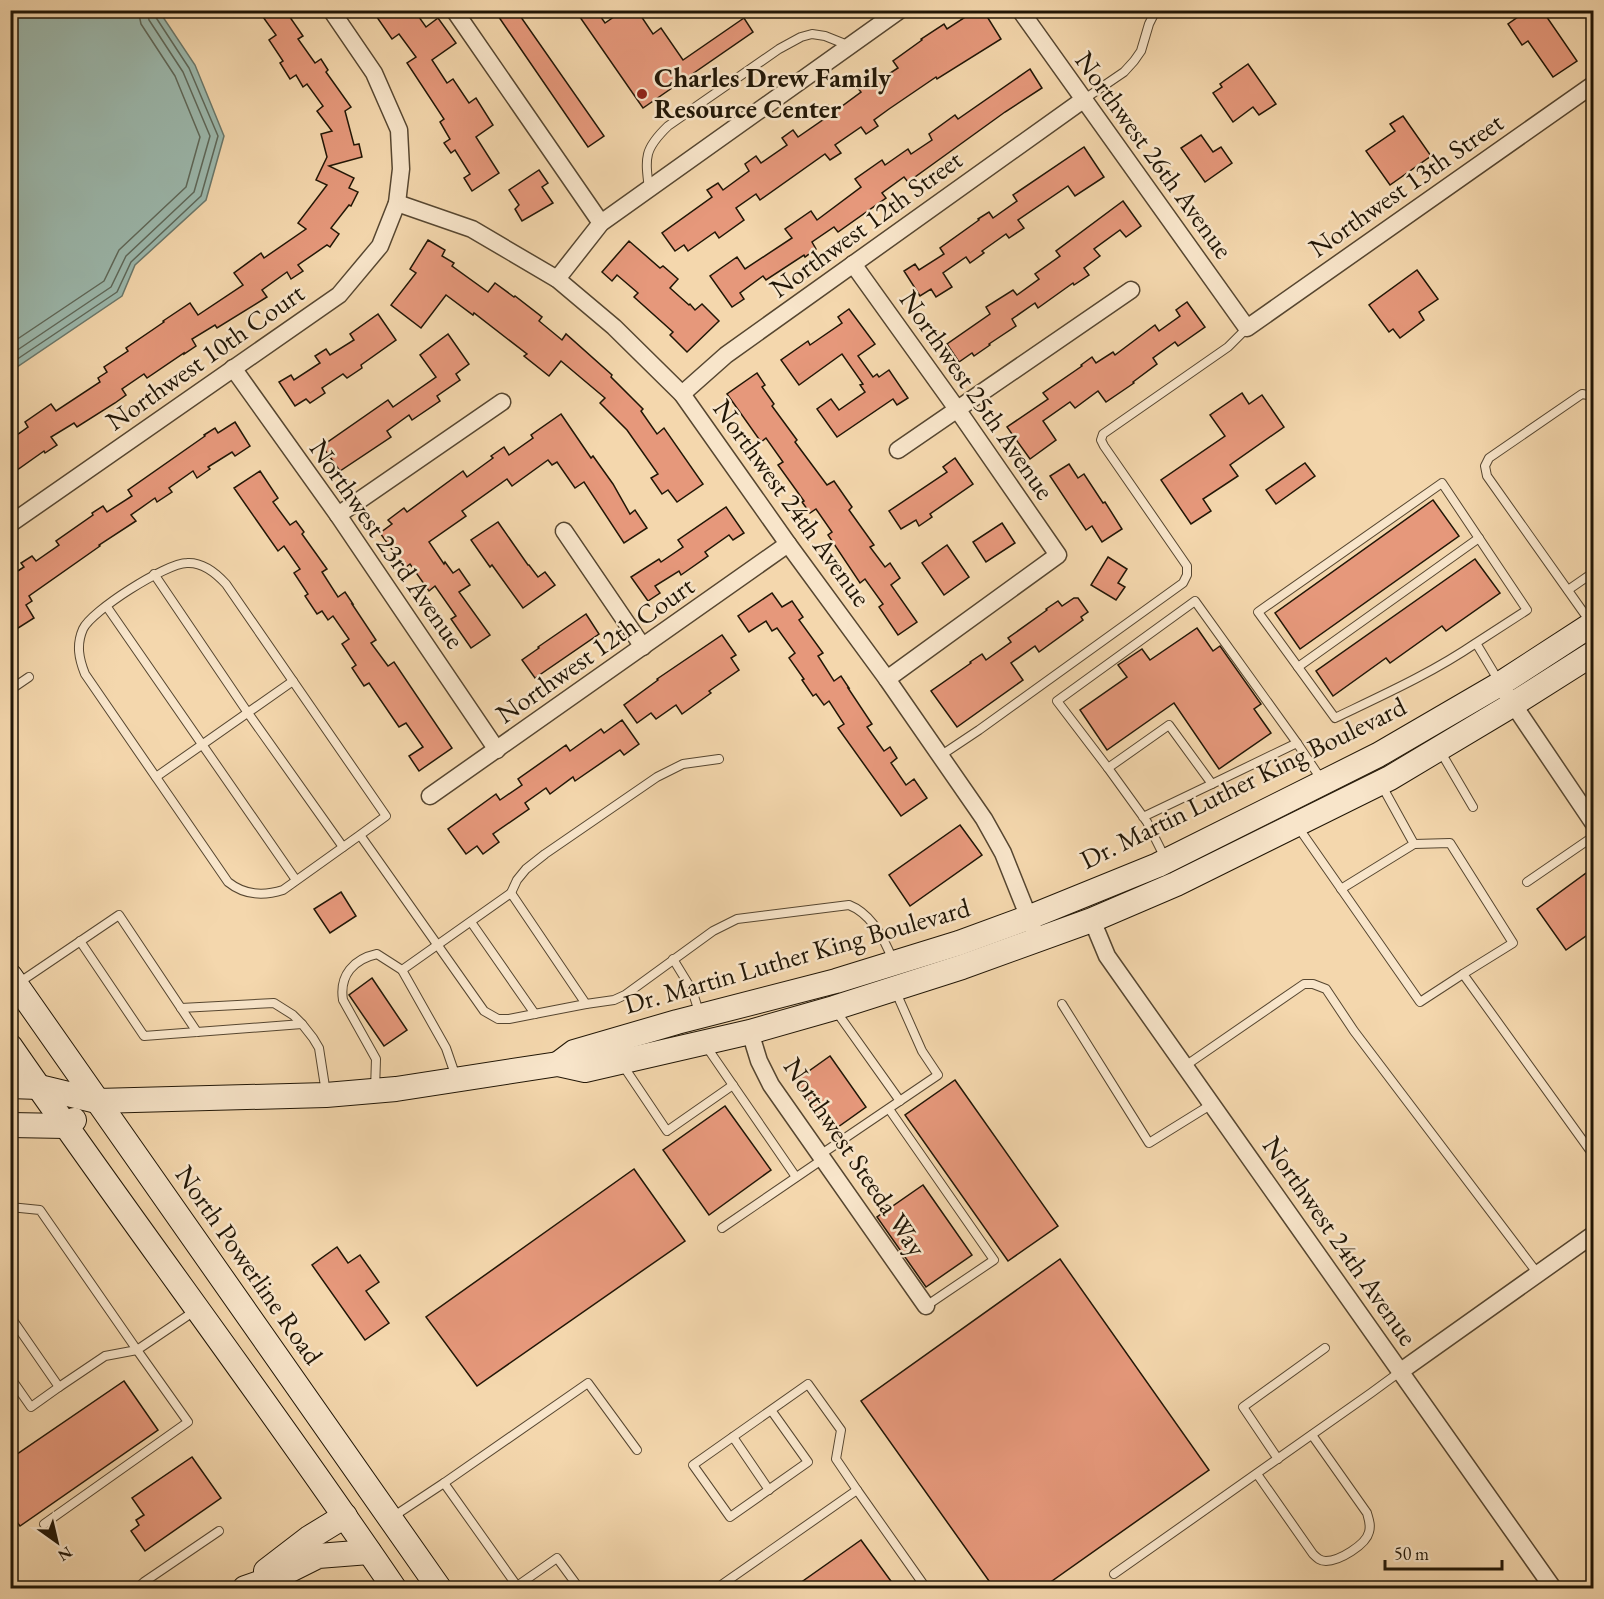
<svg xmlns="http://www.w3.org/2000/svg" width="1604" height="1599" font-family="'EB Garamond',serif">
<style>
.water{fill:#9cb9ae;stroke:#6b786b;stroke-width:1.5}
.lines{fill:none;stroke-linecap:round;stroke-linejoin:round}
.shore{stroke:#5e685a;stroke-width:1.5}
.building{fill:#e6987b;stroke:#211606;stroke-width:1.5}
.lane-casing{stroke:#564630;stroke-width:10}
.street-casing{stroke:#564630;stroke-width:19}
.secondary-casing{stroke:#211606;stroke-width:26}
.lane{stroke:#f8e5ca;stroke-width:8}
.street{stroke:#f8e5ca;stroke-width:16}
.secondary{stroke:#f8e5ca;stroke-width:24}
.poi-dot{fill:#8f2418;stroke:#f8e5ca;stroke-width:2}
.labels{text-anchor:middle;stroke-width:5;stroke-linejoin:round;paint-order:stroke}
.poi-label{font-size:27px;font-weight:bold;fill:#211606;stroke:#f8e5ca;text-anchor:start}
.street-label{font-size:27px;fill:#211606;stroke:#f8e5ca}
</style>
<rect width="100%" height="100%" fill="#f4d7ad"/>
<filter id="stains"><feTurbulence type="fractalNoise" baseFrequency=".00333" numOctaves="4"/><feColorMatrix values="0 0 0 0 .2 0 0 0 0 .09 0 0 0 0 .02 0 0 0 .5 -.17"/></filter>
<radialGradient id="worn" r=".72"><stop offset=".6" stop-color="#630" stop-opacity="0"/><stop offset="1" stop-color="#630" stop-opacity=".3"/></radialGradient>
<polygon class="water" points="11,10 159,11 195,65 224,136 206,200 135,265 122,296 11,371"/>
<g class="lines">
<g class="shore">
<polyline points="10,344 104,281 119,250 186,187 200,137 175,76 141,24 138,10"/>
<polyline points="10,355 111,287 126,256 194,192 210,136 183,72 149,20 147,10"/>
<polyline points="10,364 117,292 131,262 201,196 218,136 189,68 155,16 154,10"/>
</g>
</g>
<g class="building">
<polygon points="258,10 285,10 303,36 298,39 315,63 321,59 328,70 326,72 351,107 345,111 354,145 359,144 362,157 329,166 354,178 349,188 358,192 351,206 349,205 331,228 339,234 330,247 327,245 298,265 303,271 291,279 287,272 262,290 267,297 217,328 215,325 192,339 196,346 184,354 184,353 147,378 144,374 122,389 126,395 115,403 77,427 74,423 51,437 57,445 45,453 44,451 10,475 10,440 28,427 25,422 51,404 56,411 100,382 98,378 107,372 104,367 128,351 126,348 164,322 163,321 190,303 198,315 243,285 234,273 261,253 264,258 306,229 298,223 327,185 316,180 327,157 321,134 332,131 317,111 323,106 307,84 303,87 296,75 290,79 280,63 283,61 269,40 276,35"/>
<polygon points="372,10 414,10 426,27 438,18 456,43 432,60 447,83 453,79 469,103 476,98 493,125 476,137 499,173 472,191 464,178 470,174 455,150 451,153 444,143 450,139 440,122 444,119 407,63 416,57 399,34 392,39"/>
<polygon points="494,10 516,10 604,136 588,147"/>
<polygon points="575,10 596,10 605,23 624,10 637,10 653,34 661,28 683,60 744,18 753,32 643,108"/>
<polygon points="976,10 983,10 1001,39 937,79 936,77 889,109 874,120 878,126 866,134 861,127 835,145 841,153 830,160 825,154 760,200 756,194 736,208 744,220 719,238 715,232 688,251 684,245 675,251 662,233 712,197 707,190 718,183 723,190 749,171 745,164 756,156 761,163 787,145 782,138 793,130 798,137 824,119 819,112 828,105 834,112 861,92 856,86 866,78 872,85 898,68 893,61 922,40 921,39 944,24 947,29"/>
<polygon points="1528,10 1542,10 1577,61 1553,77 1528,41 1522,45 1508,24"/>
<polygon points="1248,64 1276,104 1259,115 1253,107 1233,122 1213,93 1222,87 1220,84"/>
<polygon points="1030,69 1042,88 1005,112 908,182 904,177 882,193 886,198 838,232 834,227 812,242 816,249 805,257 804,255 766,280 763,276 740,293 744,299 732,307 710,276 737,257 745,269 792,238 785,229 811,211 817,220 861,187 855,179 882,160 885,165 908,149 911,154 932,140 929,134 955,115 958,119"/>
<polygon points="1403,116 1431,156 1390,185 1366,151 1395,131 1390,124"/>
<polygon points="1201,135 1213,152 1221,147 1232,163 1205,182 1181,148"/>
<polygon points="1084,147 1104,177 1075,196 1068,186 1018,220 1024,228 1009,238 1006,234 982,251 984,253 970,263 966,257 943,273 952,287 936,297 931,289 920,296 904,271 915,264 919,270 944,254 940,248 979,220 978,219 989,212 993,218 1017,201 1013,195"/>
<polygon points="539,170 548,183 542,187 553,203 522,221 515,209 519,205 509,190"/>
<polygon points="1123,201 1141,226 1126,237 1120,230 1094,249 1100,256 1084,268 1089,275 1074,285 1073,283 1038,308 1035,303 1012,319 1016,326 989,344 990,345 974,356 972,353 959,362 947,344 990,314 986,307 1013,290 1017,295 1039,279 1035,274 1060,256 1056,251"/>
<polygon points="428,240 445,250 442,256 454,263 452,266 488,292 495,283 514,297 515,296 542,317 539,321 562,340 566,334 612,375 611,377 643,409 641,411 657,434 664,428 703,484 677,502 668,490 662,494 651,478 658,474 627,430 600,403 605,398 561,361 549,376 524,356 527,354 474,313 473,315 446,295 421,328 391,305 416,273 410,269"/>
<polygon points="629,241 660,268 663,266 678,279 670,288 689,305 690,304 695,310 702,304 719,321 687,352 670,335 673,332 634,297 638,293 617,275 612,281 602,272"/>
<polygon points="1417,270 1438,299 1419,312 1424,320 1400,338 1393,329 1389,332 1369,305"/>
<polygon points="1187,302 1205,327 1178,346 1175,342 1153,358 1157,364 1133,382 1134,383 1106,402 1098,391 1075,408 1070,402 1043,421 1056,440 1030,459 1007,427 1048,399 1043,393 1082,366 1081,365 1092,357 1096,363 1113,352 1115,355 1155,325 1159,331 1180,316 1176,310"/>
<polygon points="849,309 875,344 858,356 873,377 877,374 879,377 889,370 908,398 897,405 893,399 837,437 817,409 831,399 839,410 865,392 860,385 863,384 842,354 799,385 781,360 808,341 810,345 842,323 838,317"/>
<polygon points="378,314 396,340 361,365 362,368 347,378 343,374 322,388 325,393 310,403 306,399 295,406 279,382 291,375 294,380 320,363 315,356 326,349 330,355 354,340 350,334"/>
<polygon points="448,334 469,364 456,374 460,380 437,396 440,401 412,420 409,415 387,431 391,437 340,471 322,446 388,400 393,407 436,377 420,355"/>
<polygon points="757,373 765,385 762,387 774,404 772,406 797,440 795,442 827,485 834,481 852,507 849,510 874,545 870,547 885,567 890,563 900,578 891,585 917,622 898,635 879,607 883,604 865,579 860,583 828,535 832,532 816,509 810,513 802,502 804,501 778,465 783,462 766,438 761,442 727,394"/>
<polygon points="1242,393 1249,404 1262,395 1284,427 1230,465 1238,476 1203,499 1211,511 1191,524 1161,480 1225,436 1210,415"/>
<polygon points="561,414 591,458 593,456 613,484 630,514 635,510 647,528 624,543 584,482 575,488 557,462 552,465 548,460 512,486 507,479 462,511 466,516 429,542 444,564 445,562 453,573 459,569 470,585 459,592 490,635 471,648 451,619 456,616 435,586 429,591 410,564 405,568 380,533 392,524 388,520 404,508 407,512 463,471 467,477 493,458 491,456 504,447 509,455 533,438 531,435"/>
<polygon points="235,422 250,446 235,456 232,452 208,467 210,469 197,478 193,471 169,488 172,492 157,502 155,498 131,515 136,521 99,545 100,546 29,596 32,601 26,605 34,618 15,630 10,624 10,576 24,567 21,563 32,556 36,561 59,545 56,541 93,515 92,513 103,506 107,512 132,496 128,490 205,436 204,435 215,428 218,433"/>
<polygon points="955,458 973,484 930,514 932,517 919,526 916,520 901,529 889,511 947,472 943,467"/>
<polygon points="1305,463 1315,476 1276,504 1266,490"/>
<polygon points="1069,464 1078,478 1084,474 1103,503 1105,502 1122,529 1102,542 1092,526 1086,530 1050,476"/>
<polygon points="260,471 278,498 273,502 290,525 296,521 304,532 302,534 327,569 322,572 338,597 345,592 353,604 352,604 376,640 371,643 388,666 394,662 452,748 419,771 409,756 423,747 406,723 399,727 369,683 364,686 352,668 356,665 342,644 349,639 333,616 328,620 322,611 317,614 305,596 308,594 294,573 300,569 284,546 278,551 234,488"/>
<polygon points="1433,500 1459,536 1300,649 1275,613"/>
<polygon points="726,507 744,533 733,540 729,535 705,552 708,556 681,575 679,571 655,586 660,593 648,601 631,577 659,559 661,562 683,547 678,540"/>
<polygon points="498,522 528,565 529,565 538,577 545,572 555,585 523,608 492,565 490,567 471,540"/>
<polygon points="1002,523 1015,543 986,562 973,542"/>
<polygon points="947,545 969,577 944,595 922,563"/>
<polygon points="1108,557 1127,569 1118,583 1125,587 1116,600 1091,585"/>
<polygon points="1475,559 1500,593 1446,631 1442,626 1390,663 1386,658 1333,696 1316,671"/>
<polygon points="772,593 782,607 792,601 803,617 799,620 823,653 818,656 834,681 841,676 849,688 848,688 872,724 867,727 884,751 890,747 897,758 891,763 906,785 914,779 927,798 901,816 838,728 844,724 829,701 824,705 816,694 813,696 802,680 804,679 789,658 795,653 777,628 772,631 766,621 749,632 738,616"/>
<polygon points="1074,598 1078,598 1088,612 1081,617 1083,620 1039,652 1035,646 1011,663 1023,680 957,727 931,691 971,663 970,662 982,654 986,660 1011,642 1008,638 1047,610 1046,609 1058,601 1062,606"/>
<polygon points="586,614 599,634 535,678 522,660 539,648 538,647"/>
<polygon points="1197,628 1213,651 1220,646 1261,704 1254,709 1271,733 1219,769 1174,703 1107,750 1080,710 1127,677 1118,665 1142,649 1150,660"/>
<polygon points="722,635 736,655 731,658 739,670 709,691 711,693 682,714 676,705 656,719 651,713 637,723 624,705 658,680 657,679"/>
<polygon points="622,720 639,744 624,755 620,750 575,781 573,777 550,794 546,788 525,803 529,809 493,834 499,842 483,854 477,846 466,854 448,829 496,794 500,800 522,785 518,779 566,745 570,751 601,729 604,733"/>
<polygon points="960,825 982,855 910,906 889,875"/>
<polygon points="1593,868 1593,931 1566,950 1537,909"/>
<polygon points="341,892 356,916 330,933 314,909"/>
<polygon points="372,978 407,1030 384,1046 349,995"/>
<polygon points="830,1056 866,1107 831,1132 795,1081"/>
<polygon points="955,1080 1058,1226 1008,1261 905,1115"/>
<polygon points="725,1106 771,1170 709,1215 663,1150"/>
<polygon points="634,1169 685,1241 477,1386 426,1317"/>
<polygon points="923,1185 972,1255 926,1287 877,1217"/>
<polygon points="337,1247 348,1263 360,1255 379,1282 366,1291 389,1323 365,1340 312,1265"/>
<polygon points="1060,1259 1209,1470 1042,1588 994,1588 861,1401"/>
<polygon points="124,1381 158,1430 20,1526 10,1513 10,1459"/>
<polygon points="192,1457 221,1498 145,1551 131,1531 139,1525 136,1520 144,1515 132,1498"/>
<polygon points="861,1540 896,1588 793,1588"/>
</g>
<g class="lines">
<defs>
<g id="lane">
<polyline points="1083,100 1124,72 1134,61 1141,51 1149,24 1156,10"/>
<path d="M649,189C645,157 644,149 668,126L779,49L801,37L812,34L825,36L850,46"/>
<polyline points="154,574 248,713 343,847"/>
<polyline points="1568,590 1594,572"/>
<polyline points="107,607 296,880"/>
<polyline points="1591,623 1487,476 1485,466 1489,458 1582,394 1594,396"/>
<path d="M1476,643L1527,610L1442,483L1258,612L1335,718C1383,695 1432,673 1476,643L1500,683"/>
<polyline points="1298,667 1479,538"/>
<polyline points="10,690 29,677"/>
<polyline points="1439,749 1473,807"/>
<polyline points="940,756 979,730 1183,583 1187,575 1187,566 1104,446 1101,440 1103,434 1228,347 1247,328"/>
<polyline points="1108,768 1057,701 1195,601 1297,743"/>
<polyline points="156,777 293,681"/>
<polyline points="1212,784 1297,743 1317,773 1320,782"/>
<polyline points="1143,817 1212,784 1169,725 1108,768 1147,822 1166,860"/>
<polyline points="1298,827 1420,1002 1463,974 1594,1156"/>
<path d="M360,835L283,890C264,896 244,895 228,882L85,674C79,659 76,645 83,629C91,611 166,563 187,563C202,562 216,573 226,584L386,816L360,835L484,1011L498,1019H509L586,1004"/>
<polyline points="1414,844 1450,843 1513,943 1463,974"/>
<polyline points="1527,882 1594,836"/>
<polyline points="1341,889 1414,844 1382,786"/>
<polyline points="511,893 517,880 526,869 545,854 657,777 683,764 719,759"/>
<polyline points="471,922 535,1014"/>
<polyline points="80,941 144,1036 302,1024 313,1038 319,1048 326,1093"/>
<polyline points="673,959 692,990 700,1015"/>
<polyline points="17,984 119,915 197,1032"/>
<polyline points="1062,1004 1149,1143 1212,1104"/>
<polyline points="181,1008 274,1003 293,1015 302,1024"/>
<polyline points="836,1011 900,1101"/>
<polyline points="706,1046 796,1177"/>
<polyline points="622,1064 667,1131 733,1085"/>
<polyline points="1185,1066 1304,984 1313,984 1326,989 1354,1031 1538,1274"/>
<path d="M456,1077L446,1048L402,970L511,893L586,1004L614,1000L625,995L713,931L737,919L849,905C872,914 885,940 893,961"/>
<path d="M375,1090L376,1059L343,1000C339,975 354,959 377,954L402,970"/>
<polyline points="889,1109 994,1260 926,1306"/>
<polyline points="820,1155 938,1075 922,1051 895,990"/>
<polyline points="10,1207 40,1210 137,1350 105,1356 59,1387 10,1316"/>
<polyline points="722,1228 823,1159"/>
<polyline points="10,1377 31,1407 59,1387"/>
<polyline points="771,1410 808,1462 730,1517 693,1465 808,1384 841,1430 836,1459 857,1490"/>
<polyline points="733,1437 769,1490"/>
<polyline points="1278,1459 1243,1407 1325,1348"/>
<path d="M1257,1474L1313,1554C1317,1558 1320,1561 1326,1561C1339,1561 1366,1545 1369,1532C1371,1525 1369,1520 1367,1513L1312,1435"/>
<polyline points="444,1483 588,1383 637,1450"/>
<polyline points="391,1518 444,1483 517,1586 557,1558 579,1588"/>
<polyline points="44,1524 188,1422 137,1350 196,1310"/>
<polyline points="1114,1574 1371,1393 1401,1371"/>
<polyline points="10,1588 11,1588"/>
<polyline points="137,1588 144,1582 219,1531"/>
<polyline points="717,1588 857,1490 926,1588"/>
</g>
<g id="street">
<polyline points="454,10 601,223"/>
<polyline points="1020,10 1247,328 1594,84"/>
<polyline points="397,203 472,229 557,279 614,327 682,394 788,544 887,679 984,819 1003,853 1033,928"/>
<polyline points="853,264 957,409 1058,555 887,679"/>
<polyline points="557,279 601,223 900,10"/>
<polyline points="233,368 338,515 497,750"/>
<polyline points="682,394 726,355 1083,100"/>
<polyline points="898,450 1131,290"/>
<polyline points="338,515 502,402"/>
<polyline points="10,524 339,295 380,246 397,203 401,169 399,130 374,73 331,10"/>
<polyline points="564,531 643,647"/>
<polyline points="1507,695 1594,824"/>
<polyline points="430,796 788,544"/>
<polyline points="1092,920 1107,956 1553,1588"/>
<polyline points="750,1032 759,1061 771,1085 926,1306"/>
<polyline points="1401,1371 1594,1234"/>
</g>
<g id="secondary">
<polyline points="10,976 439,1588"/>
<path d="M10,1046C136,1228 270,1405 394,1588"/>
<polyline points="558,1064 574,1052 677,1022 836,981 959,943 1030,917 1158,865 1378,755 1500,684 1594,623"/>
<polyline points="10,1086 39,1087 97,1101 326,1095 396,1089 558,1064 585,1070 750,1032 834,1008 962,967 1092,920 1176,884 1390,778 1512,705 1594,653"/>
<polyline points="10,1125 66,1126 74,1120"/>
<polyline points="266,1571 309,1538 345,1516"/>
<polyline points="245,1588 274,1578 318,1556 369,1552"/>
</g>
</defs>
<use href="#lane" class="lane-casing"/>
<use href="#street" class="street-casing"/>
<use href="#secondary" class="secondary-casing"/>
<use href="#lane" class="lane"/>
<use href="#street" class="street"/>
<use href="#secondary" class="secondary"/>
</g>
<circle class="poi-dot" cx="642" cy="94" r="6"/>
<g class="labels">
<g class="poi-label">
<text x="654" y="87">Charles Drew Family<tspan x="654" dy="31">Resource Center</tspan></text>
</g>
<g class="street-label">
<text transform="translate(1154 155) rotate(54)" y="9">Northwest 26th Avenue</text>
<text transform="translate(1406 185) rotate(-35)" y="9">Northwest 13th Street</text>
<text transform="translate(866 224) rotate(-36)" y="9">Northwest 12th Street</text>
<text transform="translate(205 357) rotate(-35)" y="9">Northwest 10th Court</text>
<text transform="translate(977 395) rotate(55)" y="9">Northwest 25th Avenue</text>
<text transform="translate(792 503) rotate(54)" y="9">Northwest 24th Avenue</text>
<text transform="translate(387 544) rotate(55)" y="9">Northwest 23rd Avenue</text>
<text transform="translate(595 650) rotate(-35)" y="9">Northwest 12th Court</text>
<text transform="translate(1243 783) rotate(-26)" y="9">Dr. Martin Luther King Boulevard</text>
<text transform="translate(797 956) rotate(-16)" y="9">Dr. Martin Luther King Boulevard</text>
<text transform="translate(855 1157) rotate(56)" y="9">Northwest Steeda Way</text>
<text transform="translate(1340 1241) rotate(55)" y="9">Northwest 24th Avenue</text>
<text transform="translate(249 1265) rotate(55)" y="9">North Powerline Road</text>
</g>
</g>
<rect width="1604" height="1599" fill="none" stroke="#f4d7ad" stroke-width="36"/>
<rect x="12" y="12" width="1580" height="1575" fill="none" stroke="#211606" stroke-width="3"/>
<rect x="18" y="18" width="1568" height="1563" fill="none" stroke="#211606" stroke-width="1.5"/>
<g transform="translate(57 1542) rotate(146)" stroke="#f8e5ca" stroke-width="4.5" paint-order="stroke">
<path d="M0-4.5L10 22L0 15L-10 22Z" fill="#211606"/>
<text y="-9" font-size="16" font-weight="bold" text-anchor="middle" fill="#211606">N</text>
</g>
<path d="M1385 1560v9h117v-9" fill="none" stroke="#211606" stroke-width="3"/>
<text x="1394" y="1560" font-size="18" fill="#211606" stroke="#f8e5ca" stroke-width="4.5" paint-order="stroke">50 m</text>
<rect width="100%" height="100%" filter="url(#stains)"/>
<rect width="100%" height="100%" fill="url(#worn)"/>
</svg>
